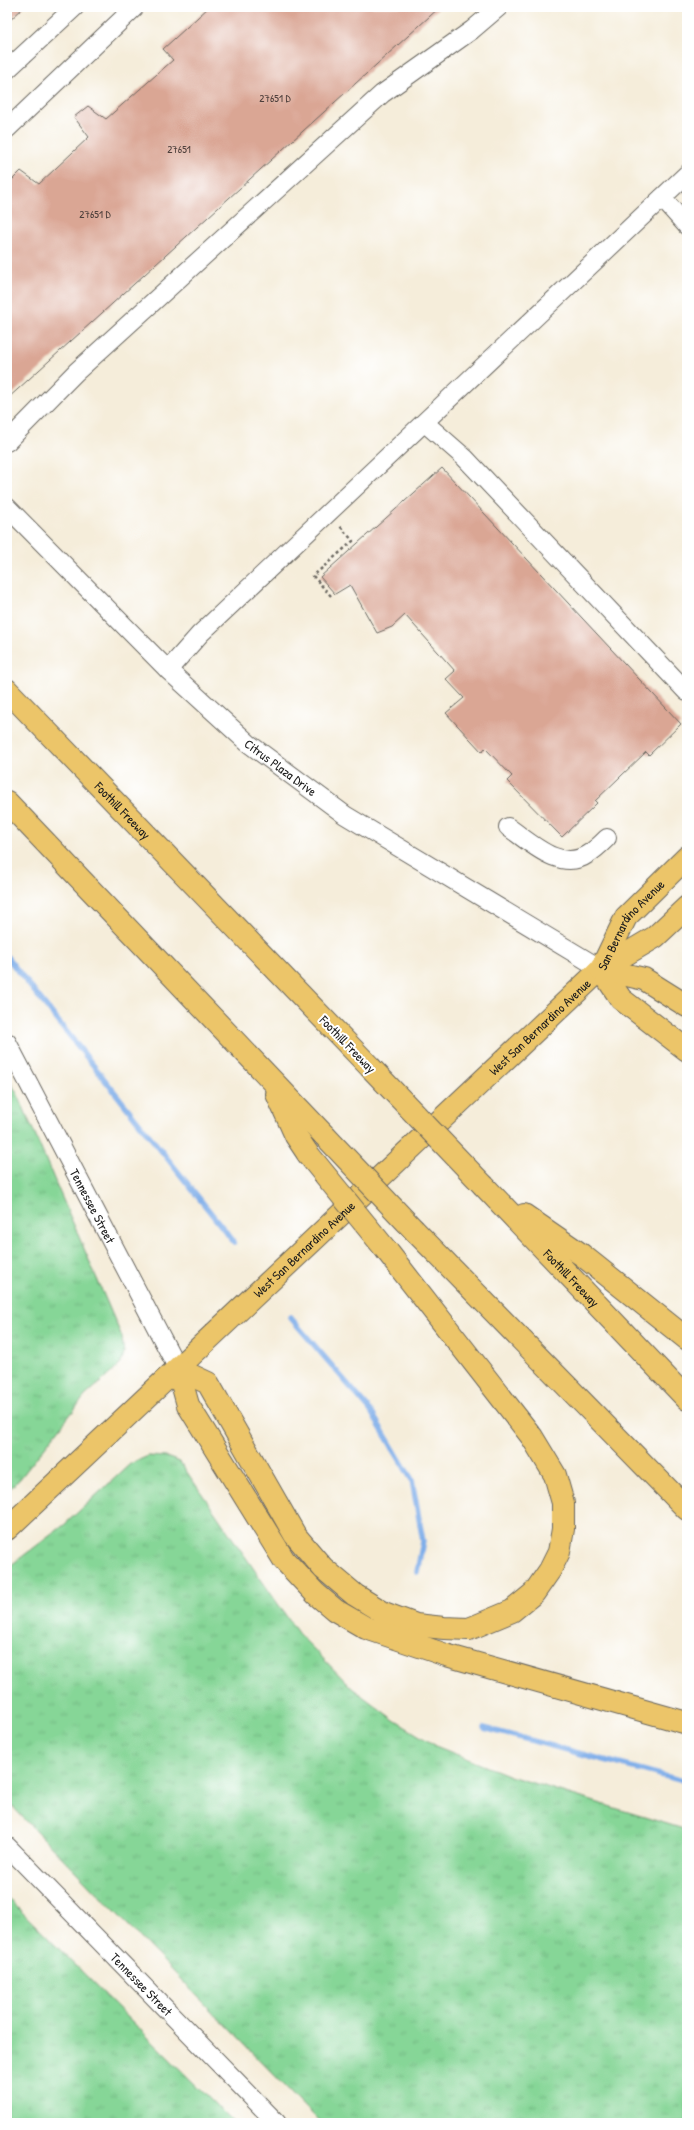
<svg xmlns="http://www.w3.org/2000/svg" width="694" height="2130" font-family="'Patrick Hand',sans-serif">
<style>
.grass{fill:url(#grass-tufts);stroke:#51795a}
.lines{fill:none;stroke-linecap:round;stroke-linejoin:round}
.stream{stroke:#7faee9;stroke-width:5.5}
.building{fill:#daa694}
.minor-casing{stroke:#68655e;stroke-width:20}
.major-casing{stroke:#68655e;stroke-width:24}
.highway-casing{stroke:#68655e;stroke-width:24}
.path{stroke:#68655e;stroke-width:2.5;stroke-dasharray:3 3;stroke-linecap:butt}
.minor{stroke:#fff;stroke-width:18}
.major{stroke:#ecc569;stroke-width:22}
.highway{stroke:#ecc569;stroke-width:22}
.highway-bridge-casing{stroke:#68655e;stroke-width:24;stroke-linecap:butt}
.highway-bridge{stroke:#ecc569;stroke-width:22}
.labels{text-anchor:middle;stroke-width:4;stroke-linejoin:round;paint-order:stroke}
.number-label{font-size:11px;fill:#4c3e3a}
.street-label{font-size:13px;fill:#1c1c1c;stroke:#fff}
</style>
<defs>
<pattern id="grass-tufts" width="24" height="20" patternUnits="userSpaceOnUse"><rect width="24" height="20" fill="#86d697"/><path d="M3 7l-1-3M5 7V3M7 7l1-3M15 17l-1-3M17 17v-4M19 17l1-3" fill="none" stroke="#73b782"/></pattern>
</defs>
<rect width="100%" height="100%" fill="#fff"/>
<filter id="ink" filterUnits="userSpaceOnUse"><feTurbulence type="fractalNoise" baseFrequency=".025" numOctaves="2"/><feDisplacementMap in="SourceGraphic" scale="8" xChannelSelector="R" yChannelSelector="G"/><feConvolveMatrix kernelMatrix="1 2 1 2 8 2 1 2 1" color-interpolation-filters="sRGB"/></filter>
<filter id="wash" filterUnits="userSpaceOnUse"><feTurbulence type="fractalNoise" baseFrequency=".012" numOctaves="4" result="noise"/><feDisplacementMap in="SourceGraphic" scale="16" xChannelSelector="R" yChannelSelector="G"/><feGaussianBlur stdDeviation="0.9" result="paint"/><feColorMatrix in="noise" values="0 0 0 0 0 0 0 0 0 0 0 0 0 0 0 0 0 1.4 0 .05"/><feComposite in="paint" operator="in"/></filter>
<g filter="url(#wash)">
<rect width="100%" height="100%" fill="#f5edda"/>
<g class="grass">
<polygon points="7,1076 18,1095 122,1337 124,1354 120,1365 85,1396 19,1480 7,1491"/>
<polygon points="148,1456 166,1457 180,1462 298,1633 352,1688 394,1720 438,1747 510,1776 687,1830 687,2123 321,2123 7,1801 7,1568 64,1525 130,1464"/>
<polygon points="7,1897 234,2123 7,2123"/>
</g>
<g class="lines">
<g class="stream">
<polyline points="7,957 234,1242"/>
<polyline points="290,1317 370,1410 412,1480 423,1541 417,1572"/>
<polyline points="484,1728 687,1782"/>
</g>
</g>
<g id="blocks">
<g class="building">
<polygon points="7,7 24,7 7,23"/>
<polygon points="209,7 440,7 7,399 7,185 21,171 39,184 89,137 74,117 88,106 106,119 173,60 163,49"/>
<polygon points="442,468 681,724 649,755 646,752 595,801 597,803 562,837 507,781 512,776 485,748 482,752 446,713 464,698 446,679 455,671 405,615 392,627 377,633 350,585 335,594 320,577"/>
</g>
</g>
</g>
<g filter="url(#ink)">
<use href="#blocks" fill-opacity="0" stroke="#68655e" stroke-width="1"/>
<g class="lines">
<defs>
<g id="minor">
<polyline points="7,70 75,7"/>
<polyline points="7,129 135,7"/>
<polyline points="662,198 687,226"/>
<polyline points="425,423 465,458 687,692"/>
<polyline points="7,442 76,372 382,94 472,30 499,7"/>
<path id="s1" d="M7,507L168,670L248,743L345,815L601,969"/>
<polyline points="168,670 200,634 687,174"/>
<path d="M508,827C530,842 561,873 588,854C595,850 601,844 607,838"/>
<path id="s2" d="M7,1042L178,1369"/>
<path id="s3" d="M7,1846L277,2123"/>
</g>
<g id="major">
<path id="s4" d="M601,969L626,917L687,857"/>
<path id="s5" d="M7,1529L601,969L655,937L687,907"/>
</g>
<g id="highway">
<path id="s6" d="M7,690L370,1067"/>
<polyline points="7,802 325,1136"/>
<polyline points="601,969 621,999 687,1050"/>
<polyline points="601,969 644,979 687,1006"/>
<polyline points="277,1094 296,1136 308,1154"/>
<path id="s7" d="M484,1186L687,1399"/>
<polyline points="524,1215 582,1255 687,1339"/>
<polyline points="414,1230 687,1509"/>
<polyline points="178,1369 208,1383 295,1535 323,1568 355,1595 384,1613 416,1625 444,1628 469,1629 512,1611 534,1593 550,1570 559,1552 563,1529 563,1503 555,1475 532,1437 387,1251"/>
<polyline points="178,1369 188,1405 284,1560 316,1594 335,1610 366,1628 446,1655 687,1723"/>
</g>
</defs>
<use href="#minor" class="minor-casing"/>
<use href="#major" class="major-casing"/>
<use href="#highway" class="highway-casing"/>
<polyline class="path" points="331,596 313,576 353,541 339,525"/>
<use href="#minor" class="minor"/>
<use href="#major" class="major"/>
<use href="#highway" class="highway"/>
<defs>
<g id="highway-bridge">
<polyline points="370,1067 484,1186"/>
<polyline points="325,1136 414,1230"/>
<polyline points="308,1154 387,1251"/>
</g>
</defs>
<use href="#highway-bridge" class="highway-bridge-casing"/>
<use href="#highway-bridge" class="highway-bridge"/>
</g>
</g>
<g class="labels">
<g class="number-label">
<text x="275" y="102">27651 D</text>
<text x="179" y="153">27651</text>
<text x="95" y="218">27651 D</text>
</g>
<g class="street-label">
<text dy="5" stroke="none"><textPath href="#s1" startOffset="378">Citrus Plaza Drive</textPath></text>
<text dy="5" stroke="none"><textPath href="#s6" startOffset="167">Foothill Freeway</textPath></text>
<text dy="5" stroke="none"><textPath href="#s4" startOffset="54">San Bernardino Avenue</textPath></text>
<text dy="5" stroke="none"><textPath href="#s5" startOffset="732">West San Bernardino Avenue</textPath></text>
<text transform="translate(348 1044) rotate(46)" y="5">Foothill Freeway</text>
<text dy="5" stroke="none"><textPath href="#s2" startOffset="185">Tennessee Street</textPath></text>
<text dy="5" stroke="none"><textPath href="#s5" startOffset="408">West San Bernardino Avenue</textPath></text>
<text dy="5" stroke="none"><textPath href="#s7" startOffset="127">Foothill Freeway</textPath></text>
<text dy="5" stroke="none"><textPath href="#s3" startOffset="193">Tennessee Street</textPath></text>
</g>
</g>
<rect width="694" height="2130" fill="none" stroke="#fff" stroke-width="24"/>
</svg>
